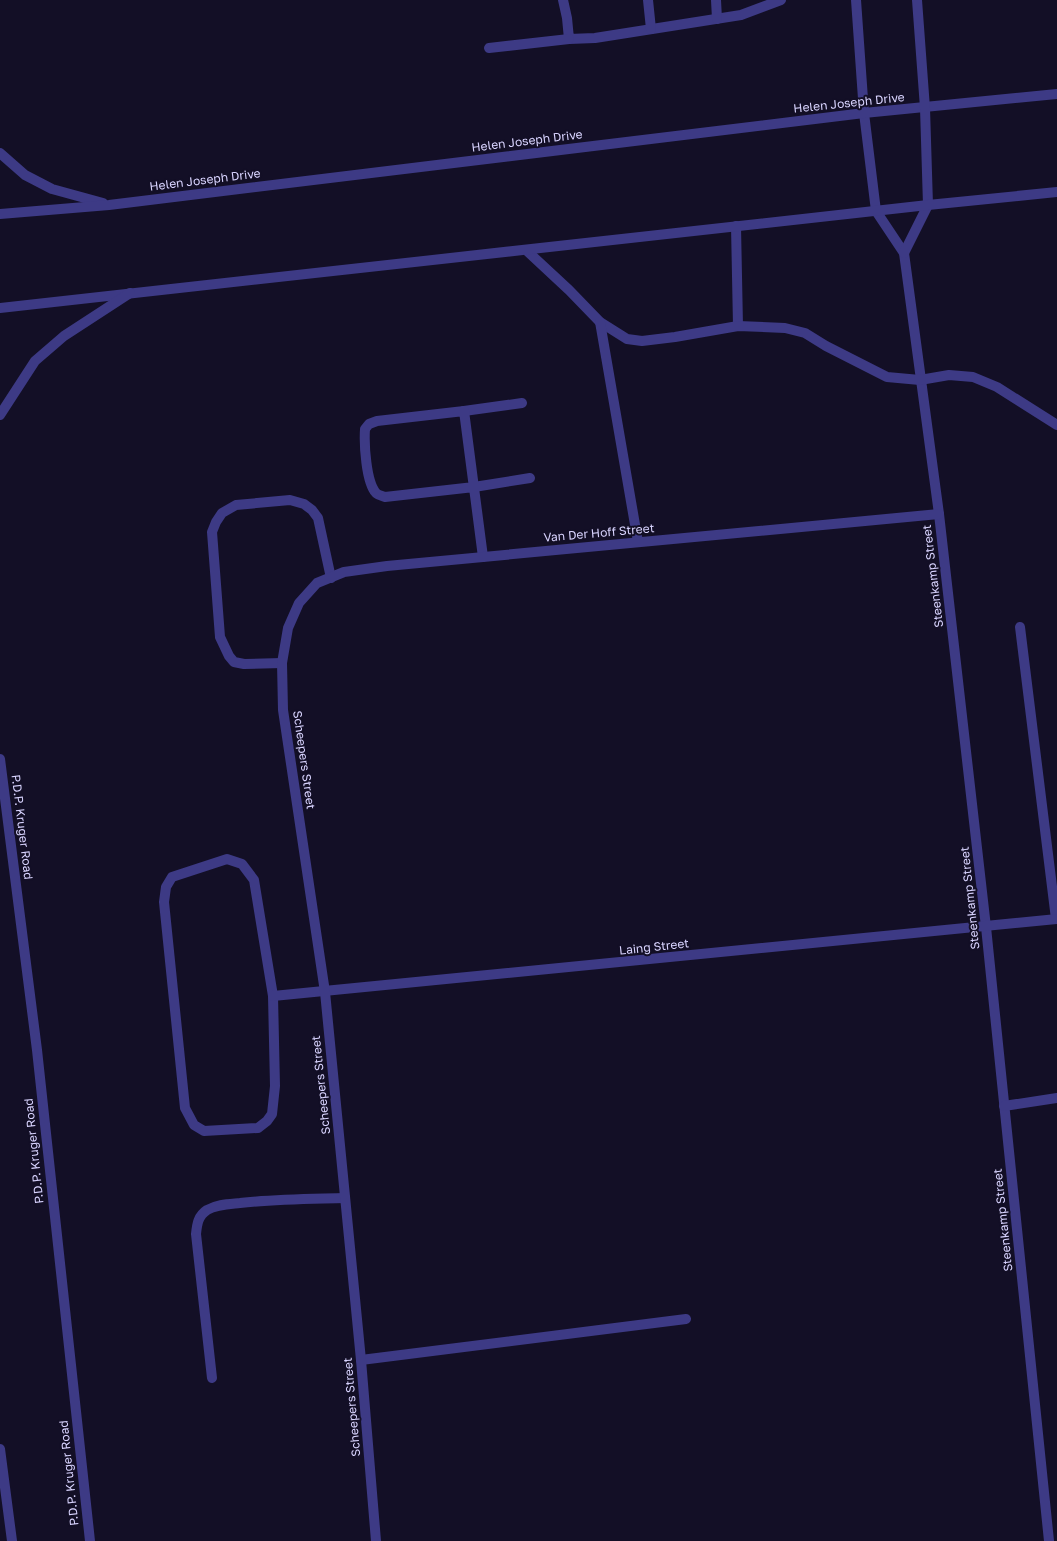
<svg xmlns="http://www.w3.org/2000/svg" width="1057" height="1541" font-family="'Golos Text',sans-serif">
<style>
.lines{fill:none;stroke-linecap:round;stroke-linejoin:round}
.minor{stroke:#3d3a85;stroke-width:10}
.labels{text-anchor:middle;stroke-width:4;stroke-linejoin:round;paint-order:stroke}
.street-label{font-size:12px;fill:#d9d4ff;stroke:#130f26}
</style>
<rect width="100%" height="100%" fill="#130f26"/>
<g class="lines">
<g class="minor">
<polyline points="563,0 567,18 569,39 595,38 741,15 781,0"/>
<polyline points="648,0 651,29"/>
<polyline points="716,0 717,19"/>
<polyline points="856,0 864,113 876,211 904,253 939,514 986,927 1049,1541"/>
<polyline points="489,48 569,39"/>
<polyline points="0,153 25,175 52,189 103,203"/>
<polyline points="0,214 109,205 864,113 1057,94"/>
<polyline points="736,226 738,326"/>
<polyline points="526,250 569,290 600,322 627,339 642,341 675,337 738,326 785,328 805,333 826,346 887,377 920,380 949,375 973,377 997,387 1057,425"/>
<polyline points="904,253 928,205 925,108 917,0"/>
<polyline points="0,308 928,205 1057,192"/>
<polyline points="600,322 638,542"/>
<polyline points="464,411 522,403"/>
<polyline points="0,415 35,361 64,336 130,293"/>
<path d="M483,557L464,411L377,421L369,424L365,429C364,444 366,482 376,493C378,495 382,496 385,497L474,487L530,478"/>
<polyline points="1020,627 1056,919"/>
<polyline points="282,663 244,664 234,662 229,656 220,637 212,532 216,522 222,513 236,505 290,500 304,504 312,510 318,518 331,578"/>
<polyline points="0,759 37,1050 90,1541"/>
<polygon points="227,859 242,864 254,880 273,996 275,1086 272,1114 267,1121 258,1128 204,1131 194,1125 185,1108 164,902 166,887 172,877"/>
<polyline points="273,996 1057,919"/>
<polyline points="1004,1106 1057,1098"/>
<polyline points="361,1360 686,1319"/>
<path d="M212,1378L196,1234C197,1224 198,1216 207,1210C217,1204 229,1204 240,1203C275,1199 310,1199 345,1198"/>
<polyline points="0,1449 12,1541"/>
<polyline points="376,1541 361,1360 325,992 283,710 282,663 288,628 299,603 317,583 344,572 387,566 939,514"/>
</g>
</g>
<g class="labels">
<g class="street-label">
<text transform="translate(849 103) rotate(-6)" y="4">Helen Joseph Drive</text>
<text transform="translate(527 141) rotate(-7)" y="4">Helen Joseph Drive</text>
<text transform="translate(205 180) rotate(-7)" y="4">Helen Joseph Drive</text>
<text transform="translate(599 533) rotate(-5)" y="4">Van Der Hoff Street</text>
<text transform="translate(933 576) rotate(-97)" y="4">Steenkamp Street</text>
<text transform="translate(304 760) rotate(82)" y="4">Scheepers Street</text>
<text transform="translate(22 827) rotate(83)" y="4">P.D.P. Kruger Road</text>
<text transform="translate(970 898) rotate(-96)" y="4">Steenkamp Street</text>
<text transform="translate(654 947) rotate(-6)" y="4">Laing Street</text>
<text transform="translate(321 1085) rotate(-96)" y="4">Scheepers Street</text>
<text transform="translate(34 1151) rotate(-96)" y="4">P.D.P. Kruger Road</text>
<text transform="translate(1003 1220) rotate(-96)" y="4">Steenkamp Street</text>
<text transform="translate(352 1407) rotate(-95)" y="4">Scheepers Street</text>
<text transform="translate(69 1473) rotate(-96)" y="4">P.D.P. Kruger Road</text>
</g>
</g>
</svg>
